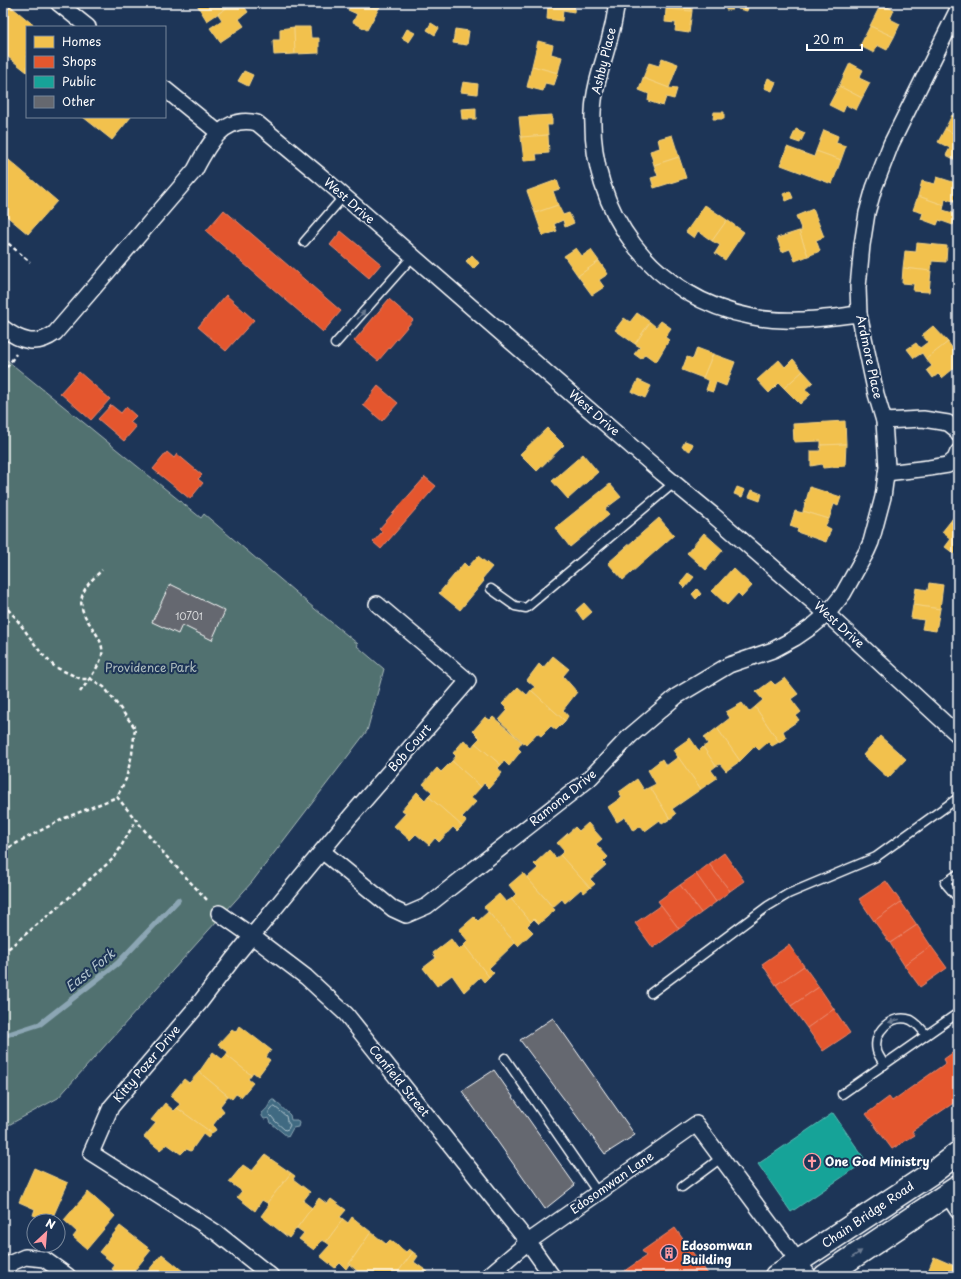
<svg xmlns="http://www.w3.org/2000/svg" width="961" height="1279" font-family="'Playpen Sans',sans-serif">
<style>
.green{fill:#517170;stroke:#a8b8b8}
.water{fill:#3f6b82;stroke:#8ca6b4}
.homes{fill:#f2c14e;stroke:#f6d483}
.shops{fill:#e4572e;stroke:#ec896d}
.public{fill:#17a398;stroke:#5dbfb7}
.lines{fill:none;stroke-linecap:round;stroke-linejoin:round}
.shore{stroke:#b2c4cd;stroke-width:1}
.stream{stroke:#8ca6b4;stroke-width:5.5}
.building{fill:#65686f;stroke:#fff}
.service-casing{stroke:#fff;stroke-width:11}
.minor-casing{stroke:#fff;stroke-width:18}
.primary-casing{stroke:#fff;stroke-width:25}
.path{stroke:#fff;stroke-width:2.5;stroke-dasharray:4 3;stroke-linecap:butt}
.service{stroke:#1d3557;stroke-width:8}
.minor{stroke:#1d3557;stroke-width:15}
.primary{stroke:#1d3557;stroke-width:22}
.oneway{fill:#6c7c92}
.labels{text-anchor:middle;stroke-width:4;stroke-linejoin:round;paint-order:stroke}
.number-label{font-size:10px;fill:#d8d9db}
.street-label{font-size:12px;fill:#fff;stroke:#1d3557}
.park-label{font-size:12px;fill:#b1bfbf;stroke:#1d3557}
.poi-label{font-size:12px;font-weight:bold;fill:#fff;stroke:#1d3557;text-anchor:start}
.water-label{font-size:13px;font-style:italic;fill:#b2c4cd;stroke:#1d3557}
</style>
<rect width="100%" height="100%" fill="#1d3557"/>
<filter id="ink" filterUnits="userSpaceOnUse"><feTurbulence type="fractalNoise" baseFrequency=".025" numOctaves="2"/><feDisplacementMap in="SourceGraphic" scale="8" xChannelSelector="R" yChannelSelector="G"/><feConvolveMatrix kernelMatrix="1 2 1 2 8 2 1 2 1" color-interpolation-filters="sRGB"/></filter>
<g filter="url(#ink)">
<polygon class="green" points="3,354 3,357 201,518 204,514 315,609 358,644 357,646 384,669 367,731 252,882 58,1098 3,1128"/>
<path class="water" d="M271,1100H274L290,1115L291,1120H297L299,1123L298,1127L293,1128L288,1137L271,1123L269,1118L264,1119L262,1116V1113C267,1109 269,1106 271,1100Z"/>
<g class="homes">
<polygon points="3,3 7,3 36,27 27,27 27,72 3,53"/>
<polygon points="196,3 234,3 207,21"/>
<polygon points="234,3 242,3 248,12 239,19 244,26 220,42 210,28 222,20 218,14"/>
<polygon points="352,3 365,3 378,10 367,30 353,22 357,14 348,10"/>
<polygon points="365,3 382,3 378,10"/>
<polygon points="548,3 575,3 574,12 563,10 562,21 547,19"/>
<polygon points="667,3 692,3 692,11 666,9"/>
<polygon points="726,3 733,3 732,10 726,10"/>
<polygon points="739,3 749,3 747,11 738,9"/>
<polygon points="881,4 894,10 890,19 900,24 894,37 870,26"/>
<polygon points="666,9 692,11 689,33 675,31 676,23 665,22"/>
<polygon points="431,23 439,28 435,35 427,30"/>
<polygon points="870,26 894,37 887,50 877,45 874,53 860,46"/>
<polygon points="294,27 295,54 274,55 273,40 280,40 280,29"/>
<polygon points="294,27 310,27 311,38 319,38 319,53 295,54"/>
<polygon points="407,29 415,33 409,42 402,38"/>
<polygon points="455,29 469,31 467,45 453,43"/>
<polygon points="538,41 553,45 551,54 562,57 558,73 532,66"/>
<polygon points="662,58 678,64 669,88 643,78 649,63 659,66"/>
<polygon points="850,63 863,70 859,78 870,83 862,98 839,86"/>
<polygon points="532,66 558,73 554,85 545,83 543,91 527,87"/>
<polygon points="244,71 253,75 248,86 238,81"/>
<polygon points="643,78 669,88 677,89 674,99 666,97 663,106 648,101 649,94 639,90"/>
<polygon points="768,78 776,82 772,91 764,88"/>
<polygon points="463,82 478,84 477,94 461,92"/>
<polygon points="839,86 862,98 856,110 846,105 843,112 829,105"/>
<polygon points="476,108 476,119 462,119 461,109"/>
<polygon points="714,112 724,112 724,119 713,119"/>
<polygon points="552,115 552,125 547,125 548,135 521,137 519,117"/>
<polygon points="952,115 958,117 958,136 945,129"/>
<polygon points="83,117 131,117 112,140"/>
<polygon points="796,129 805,133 800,143 791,140"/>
<polygon points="945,129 958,136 958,161 946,155 950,148 938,142"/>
<polygon points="824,130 838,136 836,143 846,146 841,160 816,151"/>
<polygon points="548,135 549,153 536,154 537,160 524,161 521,137"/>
<polygon points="672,135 679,157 654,165 650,151 660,148 658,139"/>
<polygon points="787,147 814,157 816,151 841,160 832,184 781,165"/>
<polygon points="3,155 57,201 28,234 3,213"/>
<polygon points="679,157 686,178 654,188 651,178 658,176 654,165"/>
<polygon points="937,177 956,183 955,190 958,192 958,202 945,199 944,205 918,196 922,181 935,184"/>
<polygon points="557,180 560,189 553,191 558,205 535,213 527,191"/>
<polygon points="790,191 793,198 786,201 783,194"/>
<polygon points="918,196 944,205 943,210 956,214 953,225 939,220 937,225 921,219 923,213 913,210"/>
<polygon points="558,205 563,215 569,213 574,223 565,227 563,220 554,224 557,231 543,236 535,213"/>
<polygon points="705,205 727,220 712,241 698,231 694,238 686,232"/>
<polygon points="813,209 824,237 816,240 820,251 808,256 799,231 802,231 796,216"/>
<polygon points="727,220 744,232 725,260 715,253 720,245 712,241"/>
<polygon points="799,231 808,256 795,261 790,249 782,252 777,238"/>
<polygon points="917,243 947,246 946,262 932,261 931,271 903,268 905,251 916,252"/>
<polygon points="576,248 582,256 591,250 599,261 578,276 564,256"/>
<polygon points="472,255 479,263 473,269 466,261"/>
<polygon points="599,261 608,274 599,280 604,287 592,295 578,276"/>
<polygon points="903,268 931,271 929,292 913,291 914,284 902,283"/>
<polygon points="637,313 650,322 635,344 615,330 624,318 630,322"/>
<polygon points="661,321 671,328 665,337 669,340 656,362 645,354 641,359 634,354 640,347 635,344 650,322 656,327"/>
<polygon points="933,326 948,342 926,359 922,353 914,358 907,349 916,343 920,348 928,342 922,335"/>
<polygon points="948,342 958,356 958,365 942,378 938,374 933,378 927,370 932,366 926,359"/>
<polygon points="697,348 713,354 703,378 682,370 687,357 693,359"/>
<polygon points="713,354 735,362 726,386 716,382 713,392 706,390 709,381 703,378"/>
<polygon points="793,359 803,371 784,388 779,383 769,393 757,380 779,360 785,367"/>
<polygon points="803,371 813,382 805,389 811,394 800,404 784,388"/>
<polygon points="638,380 651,386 645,398 632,392"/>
<polygon points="845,421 846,444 821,445 821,441 794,442 793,424"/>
<polygon points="547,428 564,445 537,471 520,454"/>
<polygon points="685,441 693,444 690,451 682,447"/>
<polygon points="846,444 845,466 823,468 822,464 811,466 811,451 820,451 821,445"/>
<polygon points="583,454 598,472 568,499 552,481"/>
<polygon points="610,484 621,497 605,509 609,515 570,547 555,528"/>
<polygon points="737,487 745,490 742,497 734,494"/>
<polygon points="810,487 841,497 838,506 834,504 829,519 803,511"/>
<polygon points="752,490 762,494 760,501 749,497"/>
<polygon points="795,511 803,513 803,511 829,519 825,526 831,529 826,542 797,532 798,529 790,526"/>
<polygon points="958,511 958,528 950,522"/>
<polygon points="659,518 674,535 623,580 608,563"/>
<polygon points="950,522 958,528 958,555 957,556 945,547 951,539 942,532"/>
<polygon points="704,533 723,550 706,570 687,553"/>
<polygon points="478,556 492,567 482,579 484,581 460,610 439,593 464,563 468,567"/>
<polygon points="733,568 752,586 742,597 738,593 727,605 712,591"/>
<polygon points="688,573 694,577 685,588 680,583"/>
<polygon points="929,583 943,585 940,609 913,605 916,588 928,590"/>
<polygon points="697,589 701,594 696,599 692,594"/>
<polygon points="584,603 592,612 583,620 576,610"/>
<polygon points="913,605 940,609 936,631 922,629 924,620 911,618"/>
<polygon points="553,656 569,669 563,676 577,692 563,710 568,716 565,721 531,690 535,687 527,680 539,664 543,668"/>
<polygon points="785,678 798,694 791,699 801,712 796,716 799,720 783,731 786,738 779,742 755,707 763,700 756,692 771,681 775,685"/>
<polygon points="518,687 527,695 531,690 565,721 556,730 551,726 541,736 537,733 526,745 499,720 508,710 502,704"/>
<polygon points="742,703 749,712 755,707 779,742 772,746 768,742 759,750 755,746 740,761 717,728 730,718 726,712"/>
<polygon points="485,717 490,720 493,717 522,742 518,748 521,751 509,766 504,761 501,765 475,743 480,738 473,731"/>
<polygon points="717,728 740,761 726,771 720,764 716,766 703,747 708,744 704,738"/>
<polygon points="880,736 906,759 888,778 863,755"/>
<polygon points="690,738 699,751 703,747 716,766 711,770 717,778 701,789 673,750"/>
<polygon points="464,740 472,747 475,743 501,765 498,768 502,773 489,788 484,783 481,787 452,761 456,756 453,753"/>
<polygon points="678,757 701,789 672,809 676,814 670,819 650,787 656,784 648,770 662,759 666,766"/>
<polygon points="452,761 481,787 471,798 476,802 462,817 466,821 462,826 428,796 432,792 423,784 437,768 441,772"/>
<polygon points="637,779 644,790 650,787 670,819 662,824 660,820 645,831 641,826 633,831 625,817 617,822 608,807 622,797 619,792"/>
<polygon points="417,792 425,800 428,796 462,826 457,831 453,827 439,842 435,838 429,845 416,834 410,840 394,826 406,813 402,810"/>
<polygon points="588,823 602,839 596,844 608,857 603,862 606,865 590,879 595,884 590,888 560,855 564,851 557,843 575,827 579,831"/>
<polygon points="549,850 556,858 560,855 590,888 584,893 581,889 565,903 562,899 553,907 527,878 538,868 534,864"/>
<polygon points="523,873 555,910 539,924 534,919 531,922 511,899 516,894 509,885"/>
<polygon points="499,894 506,902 511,899 531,922 527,926 533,932 518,946 484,907"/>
<polygon points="488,912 515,943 489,968 494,973 489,977 464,945 468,941 459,930 474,917 478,921"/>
<polygon points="451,939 459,950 464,945 489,977 484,982 480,977 464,992 452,975 437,986 423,968 436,958 433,953"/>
<polygon points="240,1026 271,1050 266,1057 270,1060 258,1076 253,1072 251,1075 226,1055 228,1052 218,1044 232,1029 236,1032"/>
<polygon points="213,1052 222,1059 226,1055 251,1075 248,1079 253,1083 241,1097 236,1094 232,1099 199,1072"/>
<polygon points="199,1072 228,1096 220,1106 224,1111 213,1125 216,1130 212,1133 177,1108 180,1104 170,1096 184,1079 189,1083"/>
<polygon points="165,1103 174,1111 177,1108 212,1133 208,1138 203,1134 191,1151 186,1149 181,1154 167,1144 160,1150 144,1137 156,1123 151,1120"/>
<polygon points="265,1155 291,1173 267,1203 262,1200 255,1211 237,1197 242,1191 229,1182 243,1165 252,1171"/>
<polygon points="34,1168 68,1183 51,1221 47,1221 33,1215 35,1209 19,1202"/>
<polygon points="291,1173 295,1176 293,1179 310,1192 303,1201 312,1208 289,1238 261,1216 269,1205 267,1203"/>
<polygon points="88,1192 115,1216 87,1249 73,1237 77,1232 64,1220"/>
<polygon points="319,1198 327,1204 331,1199 346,1210 340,1217 343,1219 326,1242 322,1240 314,1250 299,1239 304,1233 297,1228"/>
<polygon points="352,1217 371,1232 346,1269 340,1263 335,1268 320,1256 330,1245 326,1242 343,1219 348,1223"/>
<polygon points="120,1226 151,1250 130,1276 120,1276 112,1269 115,1265 99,1252"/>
<polygon points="371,1232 386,1244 390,1240 406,1252 409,1249 413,1252 395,1276 360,1276 361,1274 349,1264"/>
<polygon points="413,1252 418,1256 414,1262 428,1272 425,1276 395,1276"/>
<polygon points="162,1254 189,1276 144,1276"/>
<polygon points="934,1257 957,1267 952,1276 926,1276"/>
<polygon points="957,1267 958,1268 958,1276 952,1276"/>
</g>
<g class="shops">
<polygon points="224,210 341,311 323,332 206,231"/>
<polygon points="341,231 381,264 369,278 330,245"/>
<polygon points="226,295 254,320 226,351 198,327"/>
<polygon points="389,299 413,320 378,361 354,341"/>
<polygon points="79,372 110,399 91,420 60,393"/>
<polygon points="378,386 398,403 382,421 363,405"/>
<polygon points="111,405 121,413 126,407 136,416 130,422 136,427 124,441 98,419"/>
<polygon points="167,452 174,458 177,454 202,475 198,479 203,483 190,499 153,469"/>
<polygon points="425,477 436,486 381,549 373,542 382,532 379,529"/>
<polygon points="724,853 744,881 730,891 709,864"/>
<polygon points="709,864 730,891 716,902 696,874"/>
<polygon points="696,874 716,902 701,913 680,885"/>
<polygon points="886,881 901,902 874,921 859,899"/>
<polygon points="680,885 701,913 679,929 658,901"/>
<polygon points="901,902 917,925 890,943 874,921"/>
<polygon points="661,905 679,929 653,948 635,923"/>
<polygon points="917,925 931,946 904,965 890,943"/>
<polygon points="789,945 804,966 776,985 762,964"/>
<polygon points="931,946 947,968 920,987 904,965"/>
<polygon points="804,966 819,987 791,1006 776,985"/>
<polygon points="819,987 834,1009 807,1028 791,1006"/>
<polygon points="834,1009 850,1033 823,1051 807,1028"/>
<polygon points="958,1049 958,1100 912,1131 915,1135 892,1149 866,1114 889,1097 892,1101 946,1063 944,1059"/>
<polygon points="675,1228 708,1274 705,1276 621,1276 620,1274 646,1256 642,1251"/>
</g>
<polygon class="public" points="833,1113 866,1161 791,1212 758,1164"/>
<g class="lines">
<polygon class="shore" points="273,1107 275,1107 286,1116 287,1121 290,1125 288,1129 285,1130 275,1121 272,1117 269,1114 269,1112"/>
<polyline class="stream" points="3,1036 40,1024 118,963 178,900"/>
</g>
<g class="building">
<polygon points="170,584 225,611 212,640 182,625 178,634 152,622"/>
<polygon points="553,1018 635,1135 605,1154 520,1040"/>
<polygon points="494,1070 575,1185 545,1209 462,1091"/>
</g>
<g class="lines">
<defs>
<g id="service">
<polyline points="304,242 344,196"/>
<polyline points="335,344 413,256"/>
<polyline points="491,589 515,606 526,608 674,483"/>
<polyline points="958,874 945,883 958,898"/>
<polyline points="651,993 768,906 788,894 876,857 958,798"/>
<polyline points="505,1058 598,1193"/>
<path d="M884,1065C882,1060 878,1055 877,1051C872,1032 892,1013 911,1020C918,1024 922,1029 926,1035"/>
<polyline points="842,1094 958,1013"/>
<polyline points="682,1187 721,1158"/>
</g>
<g id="minor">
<polyline points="58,3 88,27"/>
<path d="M617,3C615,13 614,23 611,33C605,59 594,84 593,112C589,212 653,298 753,317C788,324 824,318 859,314"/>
<polyline points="165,89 219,133"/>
<path d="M3,328C20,341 36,347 55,333L195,170C208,145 224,114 257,123L322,177L662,473L713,515L827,614L958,735"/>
<polyline points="884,421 923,419 948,423 958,431 958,434"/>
<polyline points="886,473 929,468 948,465 955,459 958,452"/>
<polyline points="322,851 393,909 406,915 427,906 589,779 630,736 677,696 729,665 773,650 795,638 814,625 827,614 843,594 867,551 871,542 883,497 887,467 884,421 876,394 859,314 858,287 862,245 867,213 874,188 891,144 958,9"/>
<polyline points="219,913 252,936 306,977 346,1014 528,1242 552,1276"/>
<polyline points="947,1194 958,1211"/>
<polyline points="3,1274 11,1263 25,1257 44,1259 68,1276"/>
<polyline points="271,1276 217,1233 91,1153 111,1107 198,1005 233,959 350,817 468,681 377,604"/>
<polyline points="488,1276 528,1242 696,1124 809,1276"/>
</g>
<g id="primary">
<polyline points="776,1276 933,1172 958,1153"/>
<polyline points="825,1276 958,1187"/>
</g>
</defs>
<use href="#service" class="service-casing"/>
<use href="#minor" class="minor-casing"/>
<use href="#primary" class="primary-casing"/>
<g class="path">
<polyline points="3,221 6,220"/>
<polyline points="3,239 30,262"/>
<polyline points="3,373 16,354"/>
<polyline points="3,604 15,617 42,654 55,667 81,679 91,679 104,687 135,728 132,754 126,779 117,797"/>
<path d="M80,692C86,684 101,664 102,655C106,630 67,615 87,586C91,580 97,575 102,570"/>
<polyline points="3,851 24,839 65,818 117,797 165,855 209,902"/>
<polyline points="3,953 57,908 115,857 136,820"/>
</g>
<use href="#service" class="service"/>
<use href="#minor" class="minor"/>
<use href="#primary" class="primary"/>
</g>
<defs><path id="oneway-solid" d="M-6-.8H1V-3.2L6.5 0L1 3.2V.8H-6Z"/></defs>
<g class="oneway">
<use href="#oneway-solid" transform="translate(361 315) rotate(-49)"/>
<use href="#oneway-solid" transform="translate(894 1021) rotate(164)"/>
<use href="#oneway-solid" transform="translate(857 1254) rotate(-34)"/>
</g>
</g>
<defs>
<symbol id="church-ring" viewBox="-11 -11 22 22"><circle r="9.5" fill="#1d3557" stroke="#ff9aa2" stroke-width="1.5"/><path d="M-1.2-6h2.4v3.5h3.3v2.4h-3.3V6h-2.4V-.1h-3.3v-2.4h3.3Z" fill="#ff9aa2"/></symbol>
<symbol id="building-ring" viewBox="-11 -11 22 22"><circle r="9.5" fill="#1d3557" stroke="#ff9aa2" stroke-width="1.5"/><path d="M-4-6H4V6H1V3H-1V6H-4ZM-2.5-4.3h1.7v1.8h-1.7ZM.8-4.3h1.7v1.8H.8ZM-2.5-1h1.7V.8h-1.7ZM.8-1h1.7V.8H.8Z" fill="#ff9aa2"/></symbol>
</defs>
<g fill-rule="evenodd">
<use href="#church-ring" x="802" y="1152" width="20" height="20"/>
<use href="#building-ring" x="659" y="1243" width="20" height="20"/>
</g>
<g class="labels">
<g class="number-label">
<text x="189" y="620">10701</text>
</g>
<g class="street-label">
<text transform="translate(604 61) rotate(-76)" y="4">Ashby Place</text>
<text transform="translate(349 201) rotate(41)" y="4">West Drive</text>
<text transform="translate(869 357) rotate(78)" y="4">Ardmore Place</text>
<text transform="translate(594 413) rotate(41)" y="4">West Drive</text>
<text transform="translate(839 625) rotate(42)" y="4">West Drive</text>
<text transform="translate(410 748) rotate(-49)" y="4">Bob Court</text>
<text transform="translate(563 798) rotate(-39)" y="4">Ramona Drive</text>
<text transform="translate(147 1064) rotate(-50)" y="4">Kitty Pozer Drive</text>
<text transform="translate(399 1081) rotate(51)" y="4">Canfield Street</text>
<text transform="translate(612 1183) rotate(-35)" y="4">Edosomwan Lane</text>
<text transform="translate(868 1215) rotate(-34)" y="4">Chain Bridge Road</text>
</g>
<g class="park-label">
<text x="151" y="672">Providence Park</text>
</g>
<g class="poi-label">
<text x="825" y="1166">One God Ministry</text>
<text x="682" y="1250">Edosomwan<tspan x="682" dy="14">Building</tspan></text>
</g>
<g class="water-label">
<text transform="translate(90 970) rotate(-39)" y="5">East Fork</text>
</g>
</g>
<rect width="961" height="1279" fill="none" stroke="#1d3557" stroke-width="16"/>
<rect x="8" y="8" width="945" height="1263" fill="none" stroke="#fff" stroke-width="1.5" filter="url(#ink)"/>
<rect x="26" y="26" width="140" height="92" fill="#1d3557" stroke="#77869a"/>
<rect x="34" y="36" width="20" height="12" fill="#f2c14e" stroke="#77869a"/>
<text x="62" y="46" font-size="12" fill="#ffffff">Homes</text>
<rect x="34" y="56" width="20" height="12" fill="#e4572e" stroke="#77869a"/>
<text x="62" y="66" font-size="12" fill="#ffffff">Shops</text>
<rect x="34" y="76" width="20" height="12" fill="#17a398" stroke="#77869a"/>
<text x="62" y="86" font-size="12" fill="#ffffff">Public</text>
<rect x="34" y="96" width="20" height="12" fill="#65686f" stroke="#77869a"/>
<text x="62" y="106" font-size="12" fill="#ffffff">Other</text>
<g transform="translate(46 1233) rotate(26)"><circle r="19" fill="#1d3557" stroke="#77869a"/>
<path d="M0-3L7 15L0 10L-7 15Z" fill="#ff9aa2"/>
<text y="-6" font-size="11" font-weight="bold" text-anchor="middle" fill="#ffffff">N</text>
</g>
<path d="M807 44v6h55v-6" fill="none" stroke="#ffffff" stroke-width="2"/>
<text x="813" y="44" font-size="12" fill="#ffffff" stroke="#1d3557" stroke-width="3" paint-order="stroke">20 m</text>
</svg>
